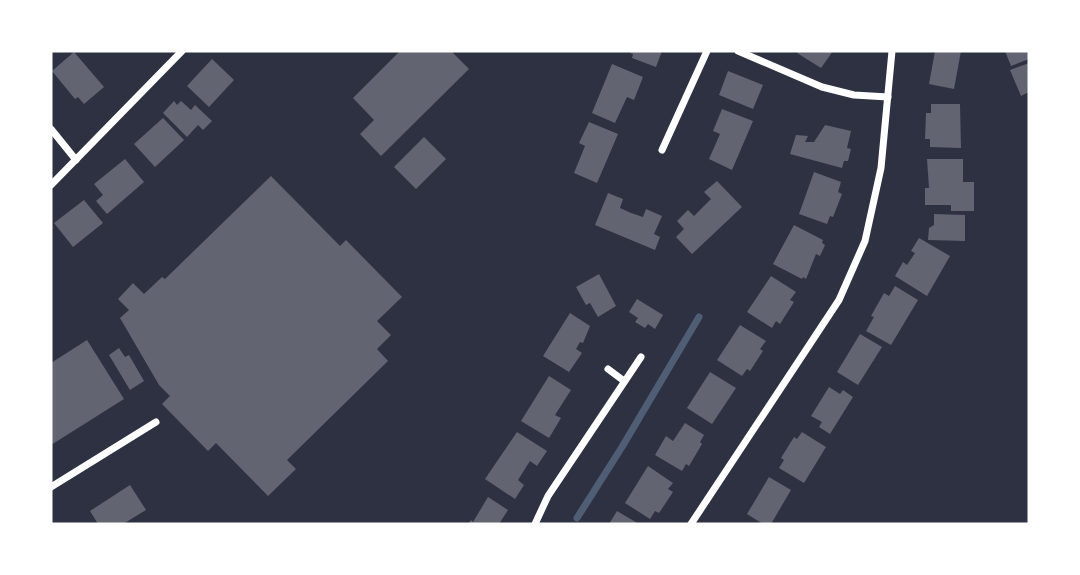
<svg xmlns="http://www.w3.org/2000/svg" width="1080" height="575" font-family="'Work Sans',sans-serif">
  <style>
    .lines { fill: none; stroke-linecap: round; stroke-linejoin: round }
    .stream { stroke: #4f5d75; stroke-width: 7 }
    .building { fill: #626471 }
    .minor { stroke: #fff; stroke-width: 7 }
  </style>
  <rect width="100%" height="100%" fill="#2d3142"/>
  <g class="lines">
    <path class="stream" d="M 577,518 L 622,447 L 699,317"/>
  </g>
  <g class="building">
    <path d="M 400,51 L 451,51 L 469,69 L 381,156 L 360,134 L 374,120 L 353,98 Z"/>
    <path d="M 630,51 L 662,51 L 656,67 L 632,58 L 633,54 L 630,53 Z"/>
    <path d="M 798,51 L 833,51 L 821,68 L 797,53 Z"/>
    <path d="M 935,51 L 961,51 L 954,89 L 929,84 Z"/>
    <path d="M 1005,51 L 1029,51 L 1029,59 L 1011,66 Z"/>
    <path d="M 74,52 L 104,87 L 84,104 L 78,97 L 75,99 L 52,71 Z"/>
    <path d="M 212,59 L 234,80 L 209,107 L 187,86 Z"/>
    <path d="M 1029,63 L 1029,92 L 1021,96 L 1010,70 Z"/>
    <path d="M 612,64 L 643,77 L 634,100 L 627,97 L 615,123 L 592,113 Z"/>
    <path d="M 728,71 L 763,85 L 753,109 L 719,95 Z"/>
    <path d="M 174,101 L 177,105 L 181,101 L 191,110 L 195,105 L 212,121 L 203,130 L 198,125 L 187,137 L 163,113 Z"/>
    <path d="M 931,104 L 960,104 L 961,148 L 930,147 L 930,139 L 925,139 L 926,113 L 931,113 Z"/>
    <path d="M 722,109 L 753,121 L 732,170 L 709,159 L 720,134 L 713,131 Z"/>
    <path d="M 163,118 L 184,140 L 155,167 L 134,144 Z"/>
    <path d="M 589,122 L 618,134 L 597,183 L 574,173 L 585,146 L 579,143 Z"/>
    <path d="M 825,125 L 851,131 L 847,148 L 851,149 L 848,161 L 844,161 L 842,168 L 790,154 L 796,135 L 808,136 L 805,142 L 814,142 Z"/>
    <path d="M 424,137 L 446,159 L 416,189 L 394,167 Z"/>
    <path d="M 125,159 L 144,182 L 107,214 L 96,201 L 103,195 L 94,184 Z"/>
    <path d="M 927,159 L 963,159 L 963,182 L 974,182 L 974,211 L 951,211 L 951,205 L 925,205 L 925,188 L 929,188 Z"/>
    <path d="M 814,172 L 841,182 L 838,192 L 842,194 L 833,217 L 830,216 L 827,224 L 799,214 Z"/>
    <path d="M 271,176 L 340,246 L 346,240 L 402,297 L 377,321 L 391,335 L 377,349 L 388,361 L 287,460 L 296,469 L 268,496 L 216,443 L 208,451 L 162,404 L 170,396 L 159,385 L 120,318 L 129,310 L 118,299 L 133,283 L 144,294 L 162,277 L 165,279 Z"/>
    <path d="M 717,181 L 742,207 L 692,254 L 676,237 L 684,229 L 677,221 L 688,210 L 694,216 L 711,199 L 704,192 Z"/>
    <path d="M 608,193 L 623,199 L 620,208 L 631,213 L 643,217 L 646,209 L 662,216 L 654,234 L 660,237 L 655,250 L 595,225 Z"/>
    <path d="M 84,200 L 103,223 L 73,247 L 54,223 Z"/>
    <path d="M 934,214 L 965,215 L 965,241 L 928,240 L 929,228 L 934,225 Z"/>
    <path d="M 794,225 L 823,240 L 822,243 L 825,245 L 820,256 L 816,254 L 806,279 L 803,277 L 802,279 L 773,264 Z"/>
    <path d="M 919,238 L 950,256 L 927,296 L 895,276 L 903,262 L 907,265 L 915,253 L 911,251 Z"/>
    <path d="M 599,274 L 616,306 L 598,317 L 590,303 L 586,305 L 576,287 Z"/>
    <path d="M 771,276 L 796,292 L 790,300 L 794,302 L 780,324 L 776,321 L 772,328 L 747,312 Z"/>
    <path d="M 895,286 L 918,300 L 891,345 L 866,331 L 874,317 L 871,316 L 884,293 L 889,296 Z"/>
    <path d="M 637,299 L 663,315 L 655,329 L 648,324 L 645,328 L 635,322 L 638,318 L 629,312 Z"/>
    <path d="M 570,313 L 590,326 L 583,343 L 580,342 L 576,349 L 582,353 L 569,372 L 543,356 Z"/>
    <path d="M 740,325 L 766,341 L 760,349 L 763,351 L 750,371 L 747,369 L 742,376 L 717,360 Z"/>
    <path d="M 860,334 L 882,347 L 858,385 L 837,372 Z"/>
    <path d="M 87,340 L 124,399 L 51,445 L 51,363 Z"/>
    <path d="M 119,348 L 125,357 L 129,355 L 144,381 L 130,390 L 109,355 Z"/>
    <path d="M 710,372 L 736,388 L 712,424 L 687,408 Z"/>
    <path d="M 549,376 L 571,390 L 555,415 L 561,418 L 549,438 L 521,421 Z"/>
    <path d="M 829,387 L 840,394 L 843,390 L 853,397 L 830,434 L 819,427 L 822,422 L 811,416 Z"/>
    <path d="M 685,423 L 704,435 L 700,442 L 702,444 L 689,466 L 686,464 L 682,471 L 655,455 L 666,436 L 673,441 Z"/>
    <path d="M 517,432 L 547,451 L 537,466 L 530,461 L 518,480 L 524,485 L 515,499 L 485,479 Z"/>
    <path d="M 802,432 L 826,447 L 804,483 L 779,468 L 784,460 L 781,458 L 794,437 L 797,439 Z"/>
    <path d="M 648,466 L 673,483 L 668,489 L 673,492 L 659,513 L 655,511 L 650,519 L 625,503 Z"/>
    <path d="M 769,477 L 791,490 L 771,524 L 763,524 L 747,514 Z"/>
    <path d="M 130,485 L 146,510 L 123,524 L 98,524 L 90,511 Z"/>
    <path d="M 488,497 L 508,510 L 499,524 L 468,524 L 471,520 L 473,522 Z"/>
    <path d="M 617,511 L 639,524 L 609,524 Z"/>
  </g>
  <g class="lines">
    <g class="minor">
      <path d="M 738,51 L 822,87 L 854,95 L 888,97"/>
      <path d="M 51,129 L 76,160"/>
      <path d="M 662,150 L 707,51"/>
      <path d="M 51,185 L 182,51"/>
      <path d="M 608,369 L 624,381"/>
      <path d="M 51,487 L 156,422"/>
      <path d="M 535,524 L 548,496 L 641,357"/>
      <path d="M 691,524 L 839,300 L 865,241 L 881,168 L 892,51"/>
    </g>
  </g>
  <rect width="1080" height="575" fill="none" stroke="#ffffff" stroke-width="105"/>
</svg>
